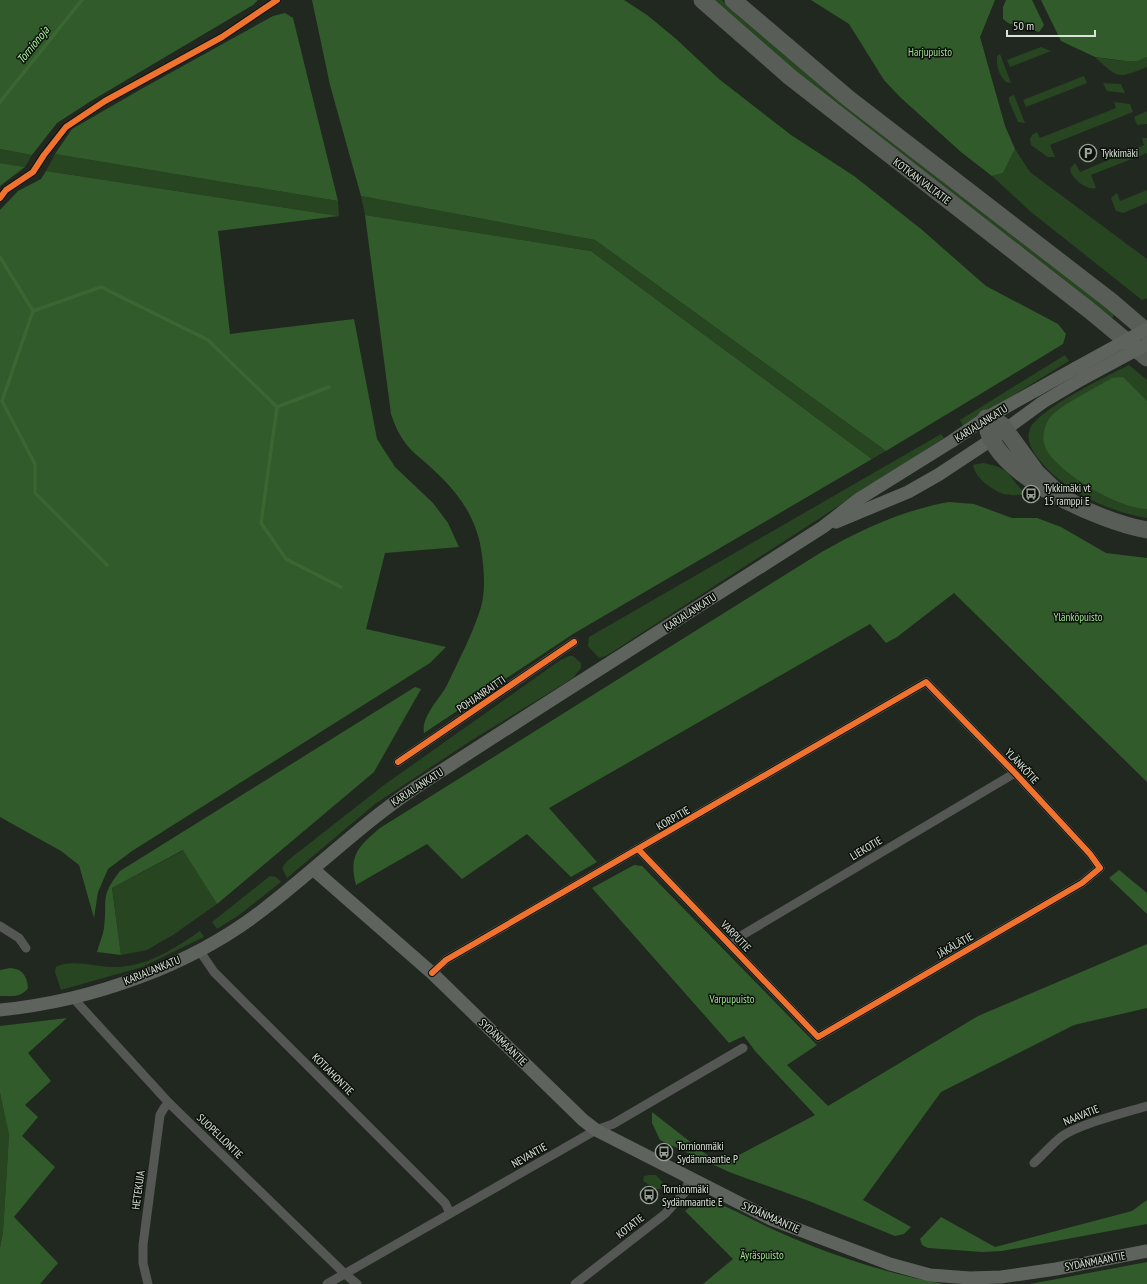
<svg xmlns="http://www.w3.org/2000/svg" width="1147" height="1284" font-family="'PT Sans Narrow',sans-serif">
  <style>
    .green { fill: #274521 }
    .forest { fill: #315b2a }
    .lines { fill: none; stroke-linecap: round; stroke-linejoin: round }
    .stream { stroke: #3a6632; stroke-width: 3.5 }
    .street { stroke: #545754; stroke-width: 9 }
    .secondary { stroke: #5f635e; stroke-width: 13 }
    .highway { stroke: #585e57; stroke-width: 17 }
    .secondary-bridge { stroke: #5f635e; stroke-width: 13 }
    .cycleway-casing { stroke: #0c120b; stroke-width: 8 }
    .cycleway { stroke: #ef722f; stroke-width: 6 }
    .labels { text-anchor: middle; stroke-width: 3; stroke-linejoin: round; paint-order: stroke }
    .park-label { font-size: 11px; fill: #9fe391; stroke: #0c120b }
    .poi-label { font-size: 11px; fill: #dbe3d9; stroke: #0c120b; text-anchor: start }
    .street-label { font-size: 11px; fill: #dbe3d9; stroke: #0c120b }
    .water-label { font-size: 12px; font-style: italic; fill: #b2f7a5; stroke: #0c120b }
  </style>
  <rect width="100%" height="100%" fill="#212820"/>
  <g class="green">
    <path d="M 711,0 L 722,0 L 781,52 L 1115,314 L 1111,320 L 839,108 Z"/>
    <path d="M 1041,47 L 1051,51 L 1010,67 L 1007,60 Z"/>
    <path d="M 1000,54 L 1011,83 L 1006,82 C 999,76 996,65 997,56 Z"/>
    <path d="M 1095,57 C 1113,60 1130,64 1147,57 L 1147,67 C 1117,79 1119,79 1095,57 Z"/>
    <path d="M 1084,76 L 1087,83 L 1026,107 L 1023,100 Z"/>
    <path d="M 1103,83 L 1121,84 L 1125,93 L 1107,91 Z"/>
    <path d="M 1014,95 L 1025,123 L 1018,122 L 1009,101 L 1009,97 Z"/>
    <path d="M 1114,102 L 1130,104 L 1133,112 L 1050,145 L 1055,157 L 1048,157 L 1031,145 L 1030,139 L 1032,135 L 1037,132 L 1040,138 L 1116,108 Z"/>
    <path d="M 1147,111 L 1147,124 L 1137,125 L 1134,117 Z"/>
    <path d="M 1142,138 L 1147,138 L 1147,153 L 1091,175 L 1096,188 C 1087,191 1071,178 1070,169 L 1075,163 L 1080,172 L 1144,145 Z"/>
    <path d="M 0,149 L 32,155 L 25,167 L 0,163 Z"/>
    <path d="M 1015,149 L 1030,172 L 1147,259 L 1147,298 L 1142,300 L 1031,212 L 992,176 L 1003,173 Z"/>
    <path d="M 55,154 L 338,201 L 339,216 L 46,171 Z"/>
    <path d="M 1147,190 L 1147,203 L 1123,213 L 1116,211 L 1111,198 L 1117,193 L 1120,201 Z"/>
    <path d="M 361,196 L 595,240 L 886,451 L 872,459 L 591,251 L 365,215 Z"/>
    <path d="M 1065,355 L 1069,361 L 963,426 L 960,420 Z"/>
    <path d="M 1129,365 L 1147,380 L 1147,518 C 1106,511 1062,490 1037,457 C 1031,449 1026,439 1030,429 C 1038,409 1109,375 1129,365 Z"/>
    <path d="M 941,434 L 944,438 L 606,656 L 599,658 L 588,646 L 589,637 Z"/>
    <path d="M 983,463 C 1013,468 1007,477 1026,494 C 1019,495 1011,496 1004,494 C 992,490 975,478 973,465 Z"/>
    <path d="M 569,656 L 573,656 L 581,663 L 581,668 L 573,678 L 472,740 L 375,804 L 287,878 L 282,868 L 287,861 L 384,785 L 559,661 Z"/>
    <path d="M 184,850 L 217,904 L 173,935 L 147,950 L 121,955 L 112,888 Z"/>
    <path d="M 270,876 L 276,877 L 281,882 L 239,915 L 217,929 L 212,922 Z"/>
    <path d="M 200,931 L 204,937 L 142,967 L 61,990 L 55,972 L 56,967 C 73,958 98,968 117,967 C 149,966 175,948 200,931 Z"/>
    <path d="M 0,1093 L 9,1135 L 3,1232 L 0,1248 Z"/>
    <path d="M 650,1175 L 656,1175 L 664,1184 L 665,1188 L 656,1189 L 643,1181 L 644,1176 Z"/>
  </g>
  <g class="forest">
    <path d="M 0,0 L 258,0 L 253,5 L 91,101 L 57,123 L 32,155 L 0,149 Z"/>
    <path d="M 312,0 L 624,0 L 647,15 L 675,38 L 719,79 L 791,135 L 854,176 L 921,229 L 986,286 L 1058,324 L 1066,334 L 1063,344 L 886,451 L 595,240 L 361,196 L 330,85 Z"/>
    <path d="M 811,0 L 995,0 L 980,37 L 1005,126 L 1015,149 L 1003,173 L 992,176 L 961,152 L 900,97 L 884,80 L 849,24 Z"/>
    <path d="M 1006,0 L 1032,0 L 1044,25 L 1039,32 L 1008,23 L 1003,19 L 1003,7 Z"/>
    <path d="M 1041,0 L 1147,0 L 1147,57 L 1137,61 L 1125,61 L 1095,57 L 1061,41 Z"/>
    <path d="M 285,13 L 293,18 L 338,201 L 55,154 L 72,129 L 143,88 L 273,16 Z"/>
    <path d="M 0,163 L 25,167 L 0,186 Z"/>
    <path d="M 46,171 L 339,216 L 218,231 L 230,334 L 354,319 L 377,439 L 395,467 L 433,503 L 448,523 L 459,547 L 385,553 L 366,629 L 446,647 L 430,663 L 132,851 L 108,869 L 98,892 L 94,918 L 79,865 L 61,851 L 0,817 L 0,210 L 18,191 L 41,179 Z"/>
    <path d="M 365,215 L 591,251 L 872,459 L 573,634 L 424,733 C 421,716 440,699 447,685 C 458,662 474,631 481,607 C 486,589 484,568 481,549 C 477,522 462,498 443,479 C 418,453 403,451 391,414 Z"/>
    <path d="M 1123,377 L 1147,401 L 1147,509 C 1118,508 1063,476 1047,451 C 1041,441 1043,428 1049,419 C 1055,408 1099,386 1112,378 Z"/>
    <path d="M 949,502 L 974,504 L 1012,518 L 1037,518 L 1061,527 L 1106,553 L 1147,558 L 1147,782 L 954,593 L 897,637 L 886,643 L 870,624 L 549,808 L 597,862 L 571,877 L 527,834 L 462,879 L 427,844 L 356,885 C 348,855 359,846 380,828 L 820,553 C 860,530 903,510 949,502 Z"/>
    <path d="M 415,687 L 421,689 L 374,772 L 217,904 L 183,850 L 112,888 L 121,955 L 97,952 C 99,944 103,936 104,928 C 108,898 99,898 120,871 Z"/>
    <path d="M 634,865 L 642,866 L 817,1045 L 787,1065 L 828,1106 L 978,1016 L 1147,944 L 1147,1008 L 1074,1025 L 941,1092 L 863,1200 L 911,1227 L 904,1234 L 895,1236 L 809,1201 L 729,1172 L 660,1140 L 652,1123 L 652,1112 L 720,1165 L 815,1115 L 755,1051 L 744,1036 L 729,1043 L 592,888 Z"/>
    <path d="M 1119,870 L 1147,893 L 1147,914 L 1109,878 Z"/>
    <path d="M 10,968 C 23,969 27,976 28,988 C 21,998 11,996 0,996 L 0,970 Z"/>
    <path d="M 67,1018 L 28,1053 L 51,1081 L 25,1105 L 38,1117 L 22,1136 L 55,1167 L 14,1217 L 58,1263 L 40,1284 L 0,1284 L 0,1248 L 3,1232 L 9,1135 L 0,1093 L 0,1026 Z"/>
    <path d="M 708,1199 C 733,1209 756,1222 781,1233 C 833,1256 888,1274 944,1284 L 703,1284 L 733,1259 L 685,1211 L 696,1202 Z"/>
    <path d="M 1147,1200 L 1147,1224 L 1002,1251 L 982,1252 L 928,1248 L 922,1245 L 920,1239 L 941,1217 L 995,1247 L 1132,1211 Z"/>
    <path d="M 1147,1262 L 1147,1284 L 1030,1284 Z"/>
  </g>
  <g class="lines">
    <g class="stream">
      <path d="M 0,102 L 82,0"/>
      <path d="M 0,257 L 33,311 L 2,401 L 35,464 L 35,493 L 107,565"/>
      <path d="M 33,311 L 101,287 L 208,340 L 277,407 L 261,523 L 286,559 L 341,587"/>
      <path d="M 277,407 L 329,387"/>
    </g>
    <g class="street">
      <path d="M 398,762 L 574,642"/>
      <path d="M 0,926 L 19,938 L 26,948"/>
      <path d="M 729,943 L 1015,773"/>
      <path d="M 199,950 L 214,972 L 445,1203 L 450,1213"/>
      <path d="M 432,973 L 446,960 L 926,682 L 1015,773 L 1090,854 L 1100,868 L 1082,883 L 818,1037 L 638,849"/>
      <path d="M 74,999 L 169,1103 L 345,1274 L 357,1284"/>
      <path d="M 1034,1163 C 1043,1155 1051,1145 1061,1137 C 1079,1124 1124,1113 1147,1106"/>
      <path d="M 148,1284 L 143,1263 L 143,1245 L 160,1115 L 164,1108 L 169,1103"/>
      <path d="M 327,1284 L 596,1130 L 613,1124 L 743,1048"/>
      <path d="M 575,1284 L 665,1214 L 685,1192 L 689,1179"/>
    </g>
    <g class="secondary">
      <path d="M 836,522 L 908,492 L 938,475 L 991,440 L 1043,402 L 1082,379"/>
      <path d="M 313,869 L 432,973 L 583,1120 L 596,1130 L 773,1220 L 890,1264 L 930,1275 L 970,1278 L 1001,1277 L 1056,1269 L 1147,1251"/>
      <path d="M 0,1010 C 91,1001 191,966 264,909 C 315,870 361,824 415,788 C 550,700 687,614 823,527 L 859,499 L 952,441 L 986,418 L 1076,368"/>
    </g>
    <g class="highway">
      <path d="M 702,0 L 790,77 L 1089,310 L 1147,358"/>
      <path d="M 733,0 L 848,98 L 1111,301 L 1147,332"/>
      <path d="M 1081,508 L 1058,493 L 1037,473 L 1002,425 L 992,418 L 986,418 C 986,473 1101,522 1147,530"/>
    </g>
    <g class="secondary-bridge">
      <path d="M 1076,368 L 1147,329"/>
      <path d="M 1082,379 L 1147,344"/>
    </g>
    <defs>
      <g id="cycleway">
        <path d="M 0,198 L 6,190 L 33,172 L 44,155 L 66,127 L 105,101 L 222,37 L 277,0"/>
        <path d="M 398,762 L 574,642"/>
        <path d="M 432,973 L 446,960 L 926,682 L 1015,773 L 1090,854 L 1100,868 L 1082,883 L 818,1037 L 638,849"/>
      </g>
    </defs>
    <use href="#cycleway" class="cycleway-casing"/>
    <use href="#cycleway" class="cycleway"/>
  </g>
  <defs>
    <symbol id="parking-ring" viewBox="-11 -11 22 22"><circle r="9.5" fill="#0c120b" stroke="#9aa298" stroke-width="1.5"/><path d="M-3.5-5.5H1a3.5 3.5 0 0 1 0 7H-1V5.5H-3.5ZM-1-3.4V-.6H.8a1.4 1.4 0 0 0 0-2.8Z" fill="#9aa298"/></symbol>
    <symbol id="bus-ring" viewBox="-11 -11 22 22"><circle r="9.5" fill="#0c120b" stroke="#9aa298" stroke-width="1.5"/><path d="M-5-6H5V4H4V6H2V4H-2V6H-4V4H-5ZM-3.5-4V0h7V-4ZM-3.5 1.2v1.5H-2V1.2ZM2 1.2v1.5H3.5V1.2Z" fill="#9aa298"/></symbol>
  </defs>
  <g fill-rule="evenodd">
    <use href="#parking-ring" x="1078" y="143" width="20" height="20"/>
    <use href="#bus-ring" x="1021" y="484" width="20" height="20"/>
    <use href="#bus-ring" x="654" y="1142" width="20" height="20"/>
    <use href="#bus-ring" x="639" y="1185" width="20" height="20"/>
  </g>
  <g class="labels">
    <g class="park-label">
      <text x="930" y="56">Harjupuisto</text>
      <text x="1078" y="621">Ylänköpuisto</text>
      <text x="732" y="1003">Varpupuisto</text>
      <text x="762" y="1259">Äyräspuisto</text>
    </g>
    <g class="poi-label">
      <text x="1101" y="157">Tykkimäki</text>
      <text x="1044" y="492">Tykkimäki vt<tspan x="1044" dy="13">15 ramppi E</tspan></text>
      <text x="677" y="1150">Tornionmäki<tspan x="677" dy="13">Sydänmaantie P</tspan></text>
      <text x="662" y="1193">Tornionmäki<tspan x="662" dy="13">Sydänmaantie E</tspan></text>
    </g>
    <g class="street-label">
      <text transform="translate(922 181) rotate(37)" y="4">KOTKAN VALTATIE</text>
      <text transform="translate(981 423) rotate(-32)" y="4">KARJALANKATU</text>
      <text transform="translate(690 612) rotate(-33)" y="4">KARJALANKATU</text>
      <text transform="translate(481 694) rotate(-34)" y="4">POHJANRAITTI</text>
      <text transform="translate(1022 766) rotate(47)" y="4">YLÄNKÖTIE</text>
      <text transform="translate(417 787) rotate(-33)" y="4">KARJALANKATU</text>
      <text transform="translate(673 818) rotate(-30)" y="4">KORPITIE</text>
      <text transform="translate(866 848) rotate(-31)" y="4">LIEKOTIE</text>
      <text transform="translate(736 936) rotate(46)" y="4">VARPUTIE</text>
      <text transform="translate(955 945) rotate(-30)" y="4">JÄKÄLÄTIE</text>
      <text transform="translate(152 970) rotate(-22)" y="4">KARJALANKATU</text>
      <text transform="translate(503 1042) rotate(44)" y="4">SYDÄNMAANTIE</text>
      <text transform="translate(333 1074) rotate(45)" y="4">KOTIAHONTIE</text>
      <text transform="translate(1081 1115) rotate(-22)" y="4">NAAVATIE</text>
      <text transform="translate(220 1136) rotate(44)" y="4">SUOPELLONTIE</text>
      <text transform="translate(529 1155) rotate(-30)" y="4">NEVANTIE</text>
      <text transform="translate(138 1190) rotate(-82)" y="4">HETEKUJA</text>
      <text transform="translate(771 1217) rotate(24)" y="4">SYDÄNMAANTIE</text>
      <text transform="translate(630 1226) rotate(-38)" y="4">KOTATIE</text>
      <text transform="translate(1095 1261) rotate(-11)" y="4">SYDÄNMAANTIE</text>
    </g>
    <g class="water-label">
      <text transform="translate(33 45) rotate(-51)" y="4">Tornionoja</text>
    </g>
  </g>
  <path d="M1007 30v6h88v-6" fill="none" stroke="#dbe3d9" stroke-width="2"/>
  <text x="1013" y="30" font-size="12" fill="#dbe3d9" stroke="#0c120b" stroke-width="3" paint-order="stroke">50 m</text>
</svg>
